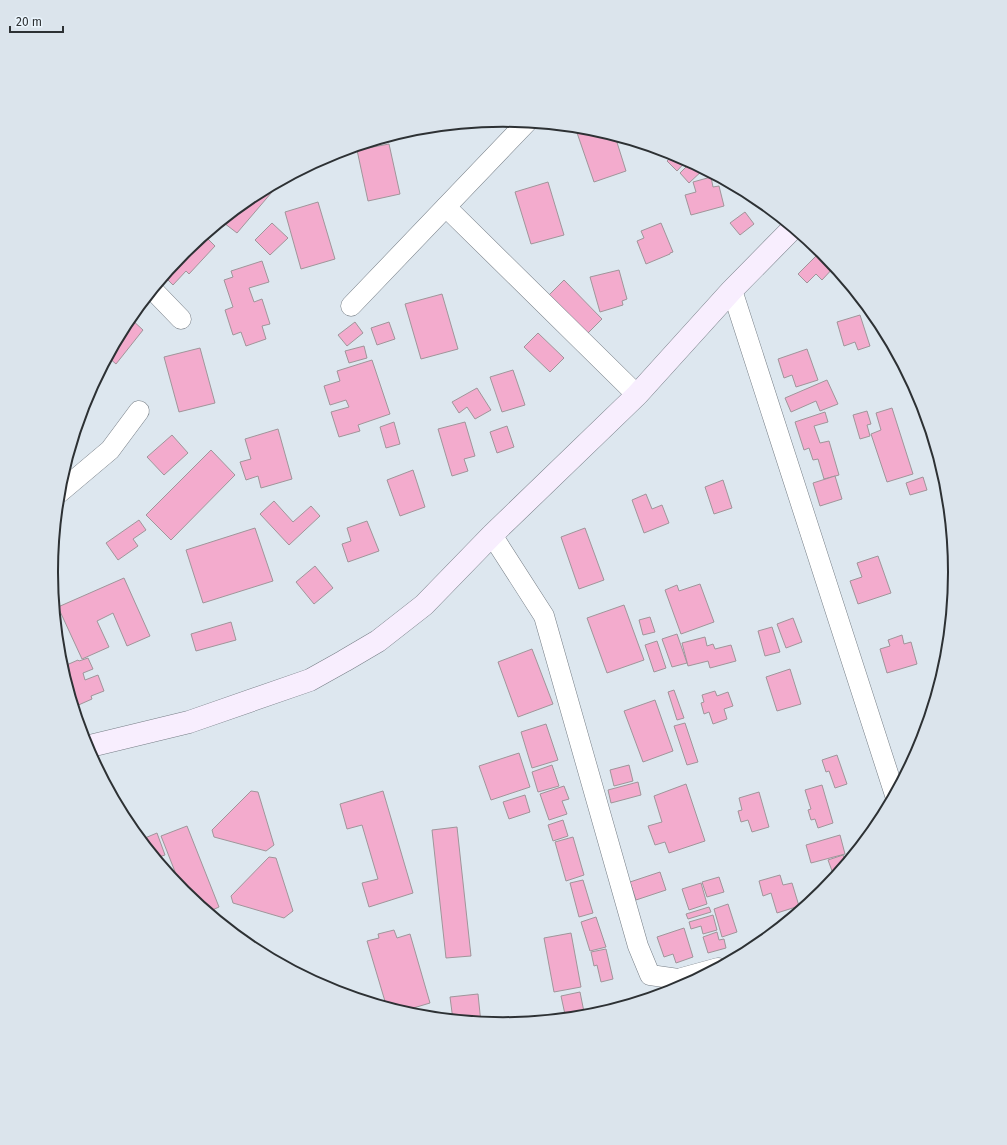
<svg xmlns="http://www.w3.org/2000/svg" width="1007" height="1145" font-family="'Fira Sans',sans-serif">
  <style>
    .building { fill: #f3abcd; stroke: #a0959a }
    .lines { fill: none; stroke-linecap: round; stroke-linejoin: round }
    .street-casing { stroke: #767e86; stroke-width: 21 }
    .secondary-casing { stroke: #767e86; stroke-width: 23 }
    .street { stroke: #fff; stroke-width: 20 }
    .secondary { stroke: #f8eefe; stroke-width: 22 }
    .rim { fill: none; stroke: #2d3134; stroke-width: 2 }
  </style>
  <rect width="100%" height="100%" fill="#dde7ef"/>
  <g class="building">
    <path d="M 575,127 L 592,129 L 615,136 L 626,171 L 594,182 Z"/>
    <path d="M 389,144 L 400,194 L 368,201 L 357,150 Z"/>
    <path d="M 656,148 L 669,152 L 665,156 Z"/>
    <path d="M 674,154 L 687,160 L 677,171 L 667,161 Z"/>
    <path d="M 691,162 L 704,169 L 689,183 L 680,173 Z"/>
    <path d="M 711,177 L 713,187 L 719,186 L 724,206 L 691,215 L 685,195 L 696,192 L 693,182 Z"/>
    <path d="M 548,182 L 564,235 L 531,244 L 515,192 Z"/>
    <path d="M 268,188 L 272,192 L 237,233 L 224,223 L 234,211 L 252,196 Z"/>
    <path d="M 318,202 L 335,259 L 301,269 L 285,212 Z"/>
    <path d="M 745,212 L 754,224 L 740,235 L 730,223 Z"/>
    <path d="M 272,223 L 288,238 L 270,255 L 255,240 Z"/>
    <path d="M 661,223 L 673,252 L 670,253 L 670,254 L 646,264 L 637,241 L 644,238 L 641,231 Z"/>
    <path d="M 204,235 L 215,246 L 189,274 L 186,271 L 173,285 L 164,276 L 184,252 Z"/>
    <path d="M 821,251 L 835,266 L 822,280 L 816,274 L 807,283 L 798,274 Z"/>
    <path d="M 262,261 L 269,282 L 249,288 L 254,302 L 262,299 L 270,324 L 262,326 L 266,339 L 246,346 L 241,332 L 233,335 L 225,310 L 233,307 L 224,280 L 233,277 L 231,271 Z"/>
    <path d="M 619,270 L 627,299 L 622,301 L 623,305 L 600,312 L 590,277 Z"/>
    <path d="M 564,280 L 602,319 L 585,336 L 547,297 Z"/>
    <path d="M 442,294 L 458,349 L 421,359 L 405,304 Z"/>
    <path d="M 860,315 L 870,346 L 858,350 L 855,342 L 844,346 L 837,322 Z"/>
    <path d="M 130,318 L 143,330 L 116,364 L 108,357 Z"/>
    <path d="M 355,322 L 363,333 L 347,346 L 338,335 Z"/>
    <path d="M 389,322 L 395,339 L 377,345 L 371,328 Z"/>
    <path d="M 538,333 L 564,358 L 550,372 L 524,347 Z"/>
    <path d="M 364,346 L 367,358 L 349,363 L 345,351 Z"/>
    <path d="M 200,348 L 215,403 L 179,412 L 164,357 Z"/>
    <path d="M 807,349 L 818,380 L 796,387 L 792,375 L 784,378 L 778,359 Z"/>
    <path d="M 372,360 L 390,414 L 358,425 L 360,431 L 339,437 L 331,412 L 349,407 L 346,400 L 330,405 L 324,386 L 340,381 L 337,371 Z"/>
    <path d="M 513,370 L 525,405 L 502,412 L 490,377 Z"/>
    <path d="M 827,380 L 838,404 L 820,411 L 816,401 L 791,412 L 785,398 Z"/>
    <path d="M 477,388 L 491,410 L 475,419 L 467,407 L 459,413 L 452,402 Z"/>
    <path d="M 892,408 L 913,474 L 887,482 L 871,434 L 881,430 L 876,413 Z"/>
    <path d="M 867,411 L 871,424 L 867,425 L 870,436 L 860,439 L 853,415 Z"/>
    <path d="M 825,412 L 828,422 L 814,426 L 820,443 L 829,441 L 839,475 L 824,479 L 818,459 L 813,460 L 809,448 L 804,450 L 795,422 Z"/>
    <path d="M 394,422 L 400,444 L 386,448 L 380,427 Z"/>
    <path d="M 465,422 L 475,456 L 464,459 L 468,471 L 452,476 L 438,429 Z"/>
    <path d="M 507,426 L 514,447 L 497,453 L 490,432 Z"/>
    <path d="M 278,429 L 292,479 L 261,488 L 258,476 L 246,480 L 240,462 L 251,459 L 245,439 Z"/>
    <path d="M 172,435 L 188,453 L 164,475 L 147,457 Z"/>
    <path d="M 211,450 L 235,475 L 171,540 L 146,515 Z"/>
    <path d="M 413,470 L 425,507 L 400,516 L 387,480 Z"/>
    <path d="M 835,476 L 842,499 L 820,506 L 813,483 Z"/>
    <path d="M 923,477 L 927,490 L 910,495 L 906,483 Z"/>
    <path d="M 723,480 L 732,508 L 714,514 L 705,487 Z"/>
    <path d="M 646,494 L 652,509 L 662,505 L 669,523 L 644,533 L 632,500 Z"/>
    <path d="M 274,501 L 293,522 L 311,506 L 320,516 L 289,545 L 260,514 Z"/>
    <path d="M 139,520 L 146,530 L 133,539 L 138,546 L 118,560 L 106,543 Z"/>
    <path d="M 367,521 L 379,551 L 348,562 L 342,544 L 351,541 L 347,528 Z"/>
    <path d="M 255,528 L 273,581 L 203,603 L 186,550 Z"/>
    <path d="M 585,528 L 604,580 L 579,589 L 561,537 Z"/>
    <path d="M 878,556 L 891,593 L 858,604 L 850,581 L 862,577 L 857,563 Z"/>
    <path d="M 315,566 L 333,588 L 314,604 L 296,582 Z"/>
    <path d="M 124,578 L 150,636 L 127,646 L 113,613 L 97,621 L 109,647 L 82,659 L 58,607 Z"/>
    <path d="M 700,584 L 714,622 L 681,634 L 665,590 L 677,585 L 679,591 Z"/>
    <path d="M 624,605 L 644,660 L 607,673 L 587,618 Z"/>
    <path d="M 650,617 L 655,632 L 643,635 L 639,620 Z"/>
    <path d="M 793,618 L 802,642 L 786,648 L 777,624 Z"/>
    <path d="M 231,622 L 236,640 L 196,651 L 191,634 Z"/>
    <path d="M 772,627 L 780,652 L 765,656 L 758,631 Z"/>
    <path d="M 677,634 L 687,663 L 672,667 L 662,639 Z"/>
    <path d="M 902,635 L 904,644 L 911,642 L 917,664 L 887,673 L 880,649 L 890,646 L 888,640 Z"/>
    <path d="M 705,637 L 707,646 L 713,644 L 715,649 L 731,645 L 736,661 L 710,668 L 708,661 L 688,666 L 682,643 Z"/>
    <path d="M 657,641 L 666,668 L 654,672 L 645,645 Z"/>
    <path d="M 532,649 L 553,704 L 518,717 L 498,662 Z"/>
    <path d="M 88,658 L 93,669 L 83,673 L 85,680 L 98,675 L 104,691 L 91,696 L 92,699 L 74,707 L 62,667 L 78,660 L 79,661 Z"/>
    <path d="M 790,669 L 801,704 L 777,711 L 766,677 Z"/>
    <path d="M 674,690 L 684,718 L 677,720 L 668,692 Z"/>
    <path d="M 715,691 L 717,696 L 728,692 L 733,706 L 724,709 L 727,719 L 713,724 L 709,712 L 704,714 L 701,703 L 704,702 L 702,695 Z"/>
    <path d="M 655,700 L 673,751 L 643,762 L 624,711 Z"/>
    <path d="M 685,723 L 698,762 L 687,765 L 674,726 Z"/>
    <path d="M 546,724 L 558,760 L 532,768 L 521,732 Z"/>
    <path d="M 519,753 L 530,787 L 491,800 L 479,766 Z"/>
    <path d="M 837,755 L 847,784 L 835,788 L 829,771 L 826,772 L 822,760 Z"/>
    <path d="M 552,765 L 559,786 L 538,792 L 532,772 Z"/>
    <path d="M 629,765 L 633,781 L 614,786 L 610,770 Z"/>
    <path d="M 638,782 L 641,795 L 611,803 L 608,790 Z"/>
    <path d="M 686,784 L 705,841 L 669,853 L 665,842 L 655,845 L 648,826 L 662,822 L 654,796 Z"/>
    <path d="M 822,785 L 833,823 L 818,828 L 815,819 L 811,820 L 808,810 L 811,809 L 805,790 Z"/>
    <path d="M 564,786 L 569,799 L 562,801 L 567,814 L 549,820 L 540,794 Z"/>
    <path d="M 251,791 L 258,792 L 274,845 L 266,851 L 214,837 L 212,830 Z"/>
    <path d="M 383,791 L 413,893 L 369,907 L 362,883 L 378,879 L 362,825 L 347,829 L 340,804 Z"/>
    <path d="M 759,792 L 769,827 L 752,832 L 748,820 L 741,822 L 738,811 L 742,810 L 739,798 Z"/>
    <path d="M 525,795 L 530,812 L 509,819 L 503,802 Z"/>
    <path d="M 563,820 L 568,836 L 553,841 L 548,825 Z"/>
    <path d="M 187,826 L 219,907 L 208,912 L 183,892 L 161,836 Z"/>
    <path d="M 457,827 L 471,956 L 446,958 L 432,830 Z"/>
    <path d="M 157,833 L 165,855 L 156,858 L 140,840 Z"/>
    <path d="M 840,835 L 845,854 L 811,863 L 806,845 Z"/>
    <path d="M 573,837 L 584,875 L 566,881 L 555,842 Z"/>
    <path d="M 843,855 L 847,864 L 835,879 L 828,860 Z"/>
    <path d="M 269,857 L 276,858 L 293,911 L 284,918 L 233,903 L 231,896 Z"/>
    <path d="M 660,872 L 666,890 L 636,900 L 630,882 Z"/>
    <path d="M 780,875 L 783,885 L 792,883 L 799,906 L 777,913 L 771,893 L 763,896 L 759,881 Z"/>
    <path d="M 719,877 L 724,892 L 707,897 L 702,882 Z"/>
    <path d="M 583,880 L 593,913 L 579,917 L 570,883 Z"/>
    <path d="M 701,883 L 707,904 L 689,910 L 682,889 Z"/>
    <path d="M 728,904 L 737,932 L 722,937 L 714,909 Z"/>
    <path d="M 709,907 L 711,912 L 688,919 L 686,914 Z"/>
    <path d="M 713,915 L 717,930 L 703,934 L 701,926 L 691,929 L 689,922 Z"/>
    <path d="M 596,917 L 606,947 L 590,951 L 581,922 Z"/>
    <path d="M 684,928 L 693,957 L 676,963 L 673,954 L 664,957 L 657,937 Z"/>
    <path d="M 394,930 L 397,938 L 410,934 L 430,1003 L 400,1012 L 387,1008 L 367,941 L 379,938 L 378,934 Z"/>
    <path d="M 717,932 L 719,940 L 724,939 L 726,948 L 708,953 L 703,937 Z"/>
    <path d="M 571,933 L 581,987 L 554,992 L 544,938 Z"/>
    <path d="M 606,949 L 613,979 L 601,982 L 597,965 L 594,966 L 591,952 Z"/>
    <path d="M 580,992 L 585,1017 L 566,1019 L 561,996 Z"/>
    <path d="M 478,994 L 481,1023 L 453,1020 L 450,997 Z"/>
  </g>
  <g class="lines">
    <defs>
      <g id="street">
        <path d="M 446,207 L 637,395"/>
        <path d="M 153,290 L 181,319"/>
        <path d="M 732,290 L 895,795"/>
        <path d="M 351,306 L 527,122"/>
        <path d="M 59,493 L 110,450 L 139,411"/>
        <path d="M 492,535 L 544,616 L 638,946 L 650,975 L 678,979 L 718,968"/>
      </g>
      <path id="secondary" d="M 86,747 L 189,722 L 310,680 L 344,661 L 378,641 L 424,605 L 492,535 L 637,395 L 732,290 L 793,228"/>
    </defs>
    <use href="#street" class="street-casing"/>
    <use href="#secondary" class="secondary-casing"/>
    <use href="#street" class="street"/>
    <use href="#secondary" class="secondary"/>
  </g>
  <path d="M0 0H1007V1145H0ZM58 572a445 445 0 1 1 890 0a445 445 0 1 1-890 0Z" fill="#dbe4ec" fill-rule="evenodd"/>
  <path class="rim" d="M58 572a445 445 0 1 1 890 0a445 445 0 1 1-890 0Z"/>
  <path d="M10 26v6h53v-6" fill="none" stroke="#2d3134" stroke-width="2"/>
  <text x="16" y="26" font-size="12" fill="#2d3134" stroke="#eaf4fc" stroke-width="3" paint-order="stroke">20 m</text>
</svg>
